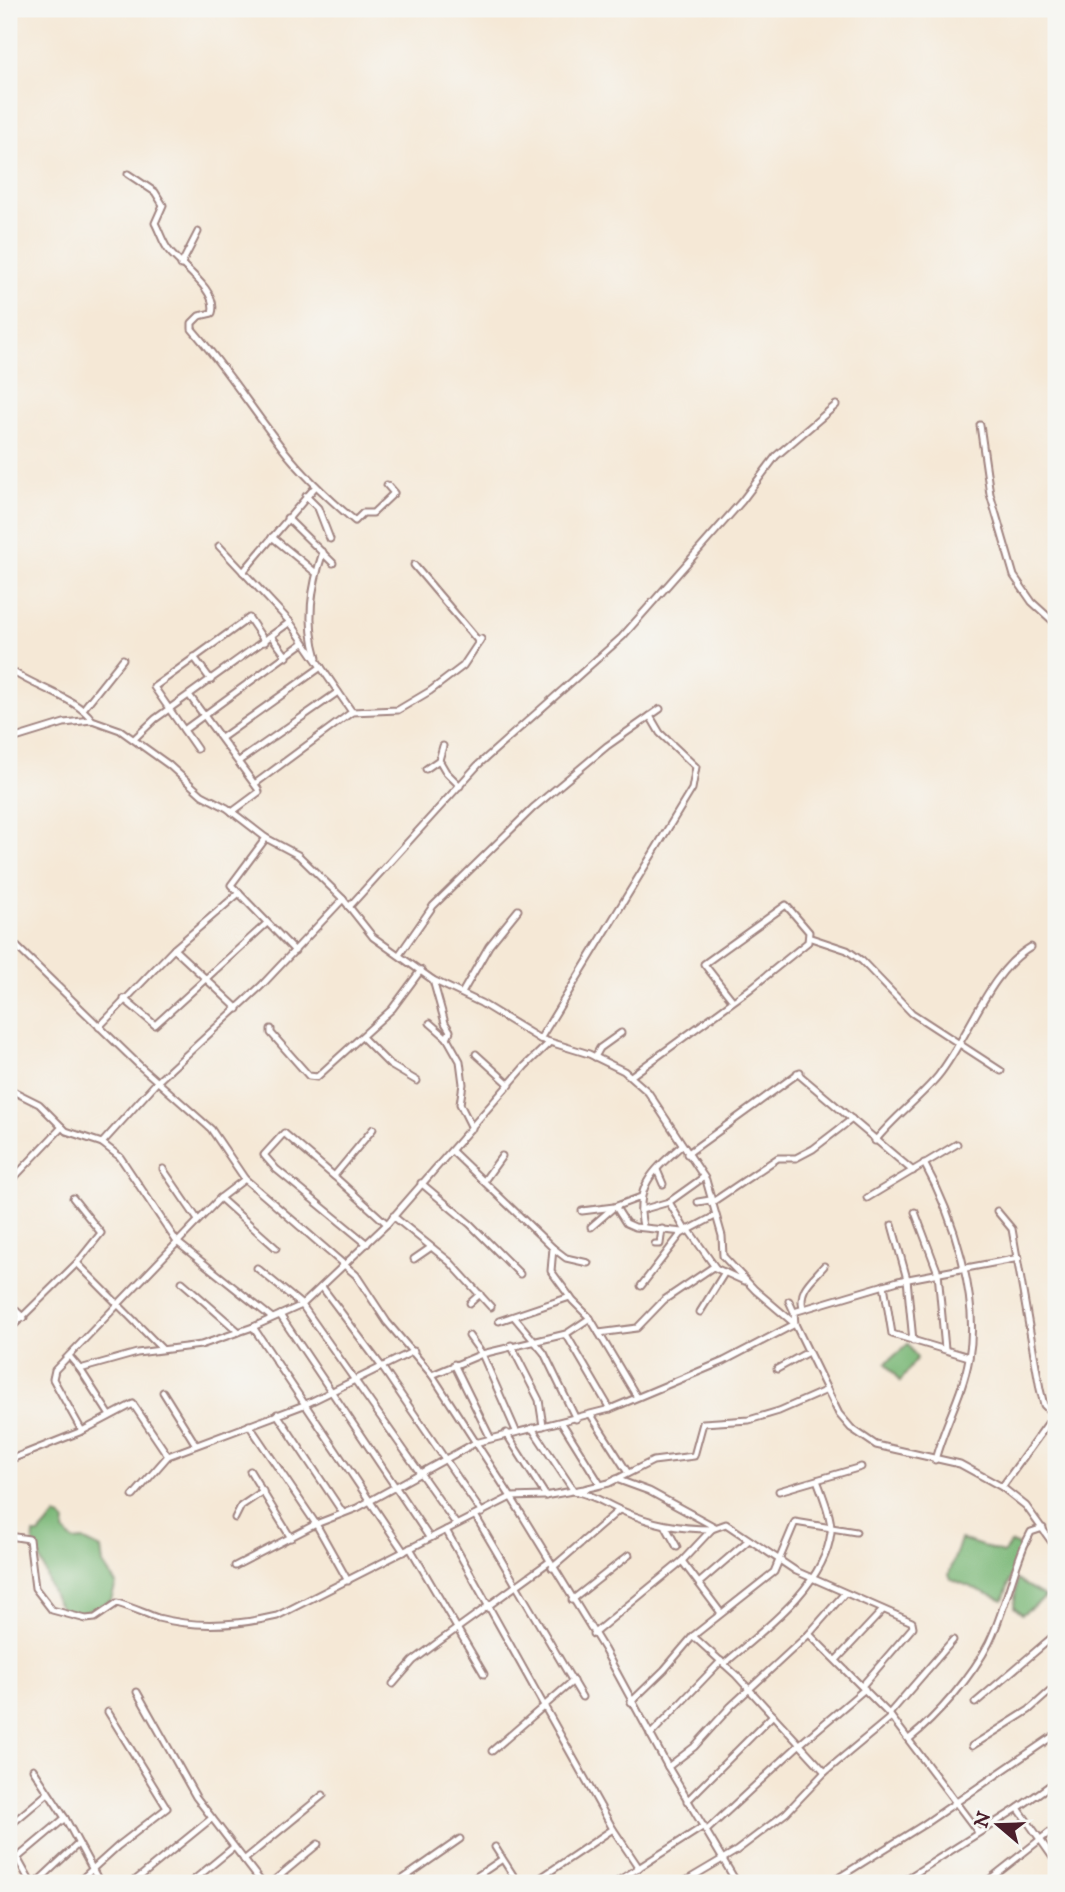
<svg xmlns="http://www.w3.org/2000/svg" width="1065" height="1892" font-family="'IM FELL DW Pica',serif">
  <style>
    .forest { fill: #7cb878; stroke: #636c52; stroke-width: 2 }
    .lines { fill: none; stroke-linecap: round; stroke-linejoin: round }
    .minor-casing { stroke: #a08480; stroke-width: 9 }
    .minor { stroke: #fff; stroke-width: 5 }
  </style>
  <rect width="100%" height="100%" fill="#f6f6f2"/>
  <filter id="ink" filterUnits="userSpaceOnUse"><feTurbulence type="fractalNoise" baseFrequency=".0143" numOctaves="2"/><feDisplacementMap in="SourceGraphic" scale="14" xChannelSelector="R" yChannelSelector="G"/><feConvolveMatrix kernelMatrix="1 2 1 2 8 2 1 2 1" color-interpolation-filters="sRGB"/></filter>
  <filter id="wash" filterUnits="userSpaceOnUse"><feTurbulence type="fractalNoise" baseFrequency=".00686" numOctaves="4" result="noise"/><feDisplacementMap in="SourceGraphic" scale="28" xChannelSelector="R" yChannelSelector="G"/><feGaussianBlur stdDeviation="1.57" result="paint"/><feColorMatrix in="noise" values="0 0 0 0 0 0 0 0 0 0 0 0 0 0 0 0 0 1.4 0 .05"/><feComposite in="paint" operator="in"/></filter>
  <g filter="url(#wash)">
    <rect width="100%" height="100%" fill="#f5e8d6"/>
    <g class="forest">
      <path d="M 908,1344 L 917,1358 L 900,1382 L 886,1363 Z"/>
      <path d="M 56,1515 L 65,1521 L 64,1531 L 73,1541 L 83,1540 L 101,1549 L 103,1564 L 116,1584 L 111,1600 C 46,1638 56,1583 33,1544 L 34,1534 L 39,1534 Z"/>
      <path d="M 961,1539 L 1003,1553 L 1011,1543 L 1022,1547 L 1003,1600 L 951,1579 L 949,1574 Z"/>
      <path d="M 1017,1580 L 1046,1597 L 1022,1614 L 1014,1607 Z"/>
    </g>
  </g>
  <g filter="url(#ink)">
    <g class="lines">
      <defs>
        <g id="minor">
          <path d="M 128,174 L 155,192 L 163,205 L 155,223 C 160,232 163,244 170,252 C 182,267 219,291 212,313 L 199,316 L 192,323 L 192,329 C 225,367 252,409 283,449 C 304,476 329,499 355,521 L 363,513 L 373,513 L 394,493 L 387,485"/>
          <path d="M 181,265 L 198,232"/>
          <path d="M 980,425 L 990,494 L 1014,576 L 1032,602 L 1056,624"/>
          <path d="M 306,496 L 318,508 L 330,539"/>
          <path d="M 287,518 L 333,563"/>
          <path d="M 272,537 L 316,573"/>
          <path d="M 219,546 L 290,622 L 352,712 L 256,783"/>
          <path d="M 414,565 L 479,642"/>
          <path d="M 243,572 L 316,486"/>
          <path d="M 272,637 L 287,657"/>
          <path d="M 194,657 L 211,680"/>
          <path d="M 317,658 C 306,621 311,588 323,552"/>
          <path d="M 9,669 C 33,687 76,697 92,720"/>
          <path d="M 189,695 L 258,789 L 259,792 L 232,812"/>
          <path d="M 84,708 L 123,659"/>
          <path d="M 352,712 L 398,710 L 430,691 L 463,666 L 481,639"/>
          <path d="M 184,730 L 303,643"/>
          <path d="M 223,737 L 321,667"/>
          <path d="M 134,739 L 155,719 L 290,622"/>
          <path d="M 9,740 L 64,723 L 92,720 L 120,730 L 169,765 L 202,795 L 227,808 L 266,838 L 298,855 L 343,899 L 373,937 L 433,980 L 481,1003 L 540,1039 L 589,1054 L 624,1071 L 648,1092 L 706,1180 L 722,1236 L 723,1256 L 755,1290 L 795,1324 L 839,1414 L 851,1428 L 876,1445 L 960,1464 L 1002,1487 L 1026,1506 L 1056,1548"/>
          <path d="M 443,746 L 439,760 L 446,772 L 460,786"/>
          <path d="M 197,749 L 154,687 L 249,618 L 265,642"/>
          <path d="M 239,761 L 338,692"/>
          <path d="M 426,769 L 439,760"/>
          <path d="M 266,838 L 231,885 L 295,951"/>
          <path d="M 349,907 L 478,765 L 622,637 L 742,501 L 776,456 L 836,405"/>
          <path d="M 811,938 L 847,950 L 862,961 L 912,1013 L 1001,1071"/>
          <path d="M 9,939 L 141,1067 L 211,1129 L 245,1179 L 356,1275 L 387,1322 L 432,1375 L 511,1497 L 604,1649 L 668,1767 L 737,1883"/>
          <path d="M 174,949 L 238,1009"/>
          <path d="M 399,955 L 433,906 L 533,808 L 607,746 L 660,709"/>
          <path d="M 433,980 L 445,1023 L 450,1031 L 447,1038 L 460,1061 L 463,1084 L 460,1104 L 472,1128"/>
          <path d="M 462,993 L 489,946 L 518,910"/>
          <path d="M 124,999 L 155,1025 L 267,923"/>
          <path d="M 430,1023 L 447,1038"/>
          <path d="M 99,1027 L 174,949 L 239,893"/>
          <path d="M 271,1029 L 271,1033 L 309,1076 L 317,1077 L 392,1009 L 421,970"/>
          <path d="M 363,1038 L 390,1065 L 417,1081"/>
          <path d="M 540,1039 L 692,789 L 696,767 L 660,733 L 650,716"/>
          <path d="M 476,1054 L 510,1085"/>
          <path d="M 595,1057 L 600,1048 L 621,1033"/>
          <path d="M 797,1073 L 913,1171"/>
          <path d="M 631,1076 L 750,989 L 808,942 L 809,932 L 786,905 L 704,964 L 733,1001"/>
          <path d="M 9,1089 L 39,1104 L 66,1131 L 102,1143 L 157,1082 L 262,985 L 343,899"/>
          <path d="M 373,1129 L 334,1176 L 387,1224"/>
          <path d="M 875,1141 C 894,1117 919,1099 938,1076 C 970,1036 988,972 1031,947"/>
          <path d="M 102,1143 L 120,1157 L 177,1242 L 271,1317"/>
          <path d="M 452,1151 L 553,1248 L 566,1258 L 588,1263"/>
          <path d="M 687,1154 L 800,1072"/>
          <path d="M 924,1163 C 953,1215 980,1299 969,1358 C 963,1394 944,1425 935,1460"/>
          <path d="M 163,1169 L 198,1220"/>
          <path d="M 657,1170 L 663,1184"/>
          <path d="M 334,1176 L 284,1133 L 264,1155 L 276,1169 L 367,1244"/>
          <path d="M 484,1181 L 502,1156"/>
          <path d="M 9,1183 L 62,1127"/>
          <path d="M 421,1183 L 470,1224 L 520,1274"/>
          <path d="M 73,1198 L 101,1233 L 77,1263 L 162,1349"/>
          <path d="M 220,1198 L 276,1248"/>
          <path d="M 867,1198 L 957,1144"/>
          <path d="M 669,1202 L 686,1231"/>
          <path d="M 698,1202 L 710,1200"/>
          <path d="M 711,1203 L 778,1158 L 796,1158 L 813,1149 L 852,1119"/>
          <path d="M 617,1209 L 626,1223 L 635,1227 L 683,1232"/>
          <path d="M 641,1210 L 669,1202 L 704,1177"/>
          <path d="M 582,1211 L 614,1207"/>
          <path d="M 997,1211 L 1012,1229 L 1040,1389 L 1044,1405 L 1054,1415 L 1002,1487"/>
          <path d="M 915,1212 L 938,1273 L 945,1349"/>
          <path d="M 393,1216 L 450,1262 L 491,1307"/>
          <path d="M 892,1225 L 907,1279 L 913,1341"/>
          <path d="M 643,1226 C 634,1186 653,1171 681,1146"/>
          <path d="M 591,1227 L 614,1207 L 641,1197"/>
          <path d="M 688,1229 L 715,1267"/>
          <path d="M 655,1244 L 660,1244 L 662,1229"/>
          <path d="M 553,1248 L 551,1271 L 573,1301 L 590,1318 L 637,1397"/>
          <path d="M 414,1259 L 430,1248"/>
          <path d="M 257,1268 L 302,1305 L 456,1524"/>
          <path d="M 182,1282 L 239,1332"/>
          <path d="M 884,1285 L 892,1334 L 969,1357"/>
          <path d="M 641,1286 L 681,1234 L 715,1216"/>
          <path d="M 322,1287 L 382,1367 L 482,1513"/>
          <path d="M 470,1303 L 480,1294"/>
          <path d="M 9,1304 L 24,1318"/>
          <path d="M 803,1308 C 798,1289 812,1280 824,1266"/>
          <path d="M 700,1312 L 725,1272"/>
          <path d="M 794,1312 L 898,1281 L 1019,1258"/>
          <path d="M 280,1315 L 429,1537"/>
          <path d="M 515,1318 L 544,1353 L 576,1419"/>
          <path d="M 499,1321 L 570,1297"/>
          <path d="M 253,1327 L 404,1552"/>
          <path d="M 9,1330 L 77,1263"/>
          <path d="M 599,1333 L 637,1328 L 664,1300 L 713,1267 L 744,1281"/>
          <path d="M 566,1334 L 610,1409"/>
          <path d="M 469,1336 L 482,1354 L 516,1431"/>
          <path d="M 511,1345 L 539,1400 L 543,1426"/>
          <path d="M 69,1356 L 80,1369 L 137,1353 L 201,1345 L 253,1327 L 302,1305 L 387,1224 L 525,1066 L 549,1043"/>
          <path d="M 454,1364 L 490,1437"/>
          <path d="M 80,1369 L 109,1414"/>
          <path d="M 777,1369 L 808,1352"/>
          <path d="M 432,1375 L 482,1354 L 566,1334 L 590,1318"/>
          <path d="M 163,1392 L 196,1445"/>
          <path d="M 277,1414 L 343,1513"/>
          <path d="M 591,1415 L 628,1473"/>
          <path d="M 562,1423 L 600,1484"/>
          <path d="M 249,1425 L 316,1524 L 348,1581"/>
          <path d="M 532,1428 L 574,1491 C 592,1494 604,1503 620,1510 C 652,1524 677,1529 712,1529"/>
          <path d="M 82,1431 L 53,1379 L 55,1370 L 220,1198 L 245,1179"/>
          <path d="M 506,1433 L 546,1496"/>
          <path d="M 9,1460 L 82,1431 L 133,1404 L 168,1456"/>
          <path d="M 250,1471 L 291,1538"/>
          <path d="M 616,1479 L 649,1491 L 715,1527"/>
          <path d="M 779,1491 L 861,1467"/>
          <path d="M 133,1496 L 168,1456 L 304,1405 L 414,1351"/>
          <path d="M 476,1517 L 582,1697"/>
          <path d="M 235,1518 L 241,1506 L 263,1491"/>
          <path d="M 666,1527 L 677,1547"/>
          <path d="M 446,1530 L 613,1829 L 639,1868"/>
          <path d="M 9,1536 L 29,1539 L 35,1588 L 52,1610 L 86,1619 L 95,1618 L 117,1603 C 131,1607 144,1613 158,1618 C 196,1628 239,1625 277,1616 L 511,1497 L 544,1496 L 584,1489 L 609,1483 L 653,1461 L 694,1456 L 703,1423 L 749,1420 L 779,1411 L 827,1390"/>
          <path d="M 410,1548 L 484,1674"/>
          <path d="M 682,1561 L 721,1613"/>
          <path d="M 235,1566 L 316,1524 L 357,1508 L 475,1443 L 610,1409 L 724,1361 L 795,1324 L 794,1312 L 789,1301"/>
          <path d="M 552,1568 L 619,1510"/>
          <path d="M 699,1583 L 749,1540"/>
          <path d="M 572,1600 L 629,1555"/>
          <path d="M 593,1634 L 682,1561 L 712,1529 L 726,1524 L 796,1571 L 912,1622 L 913,1627 L 862,1686"/>
          <path d="M 809,1634 L 889,1714 L 978,1832"/>
          <path d="M 693,1636 L 736,1675 L 825,1772"/>
          <path d="M 837,1659 L 883,1610"/>
          <path d="M 724,1664 C 762,1631 825,1586 831,1532 C 832,1517 822,1494 817,1480"/>
          <path d="M 393,1684 L 413,1661 L 437,1643 L 549,1562"/>
          <path d="M 137,1692 L 196,1797 L 262,1883"/>
          <path d="M 631,1702 L 664,1670 L 693,1636 L 774,1572 L 795,1522 L 856,1532"/>
          <path d="M 975,1703 L 1056,1634"/>
          <path d="M 889,1714 L 953,1640"/>
          <path d="M 650,1735 L 721,1661"/>
          <path d="M 909,1739 C 937,1717 973,1675 989,1643 C 1004,1612 1011,1578 1024,1546 L 1031,1532 L 1043,1528"/>
          <path d="M 972,1746 L 1029,1710 L 1056,1686"/>
          <path d="M 492,1751 L 573,1681"/>
          <path d="M 668,1767 L 694,1747 L 731,1706 L 809,1634 L 844,1594"/>
          <path d="M 33,1769 L 65,1818 L 100,1883"/>
          <path d="M 687,1801 L 773,1715"/>
          <path d="M 1018,1808 L 1056,1781"/>
          <path d="M 9,1826 L 48,1793"/>
          <path d="M 706,1831 L 799,1745 L 865,1689"/>
          <path d="M 495,1847 L 518,1883"/>
          <path d="M 9,1849 L 16,1856 L 31,1883"/>
          <path d="M 244,1860 L 323,1795"/>
          <path d="M 9,1865 L 65,1818"/>
          <path d="M 36,1883 L 78,1844"/>
          <path d="M 77,1883 L 118,1846 L 167,1808 L 108,1712"/>
          <path d="M 132,1883 L 212,1818"/>
          <path d="M 190,1883 L 234,1847"/>
          <path d="M 271,1883 L 318,1844"/>
          <path d="M 397,1883 L 460,1839"/>
          <path d="M 467,1883 L 501,1860"/>
          <path d="M 533,1883 L 613,1829"/>
          <path d="M 615,1883 L 704,1826"/>
          <path d="M 682,1883 L 736,1851 L 786,1813 L 825,1772 L 891,1717"/>
          <path d="M 830,1883 L 923,1825 L 1056,1734"/>
          <path d="M 900,1883 L 1018,1808 L 1056,1862"/>
          <path d="M 985,1883 L 1056,1827"/>
          <path d="M 1053,1883 L 1056,1880"/>
        </g>
      </defs>
      <use href="#minor" class="minor-casing"/>
      <use href="#minor" class="minor"/>
    </g>
  </g>
  <rect width="1065" height="1892" fill="none" stroke="#f6f6f2" stroke-width="35"/>
  <g transform="translate(998 1825) rotate(289)" stroke="#f6f6f2" stroke-width="5" paint-order="stroke">
  <path d="M0-5L12 26L0 18L-12 26Z" fill="#4a1f2b"/>
  <text y="-10" font-size="19" font-weight="bold" text-anchor="middle" fill="#4a1f2b">N</text>
  </g>
</svg>
